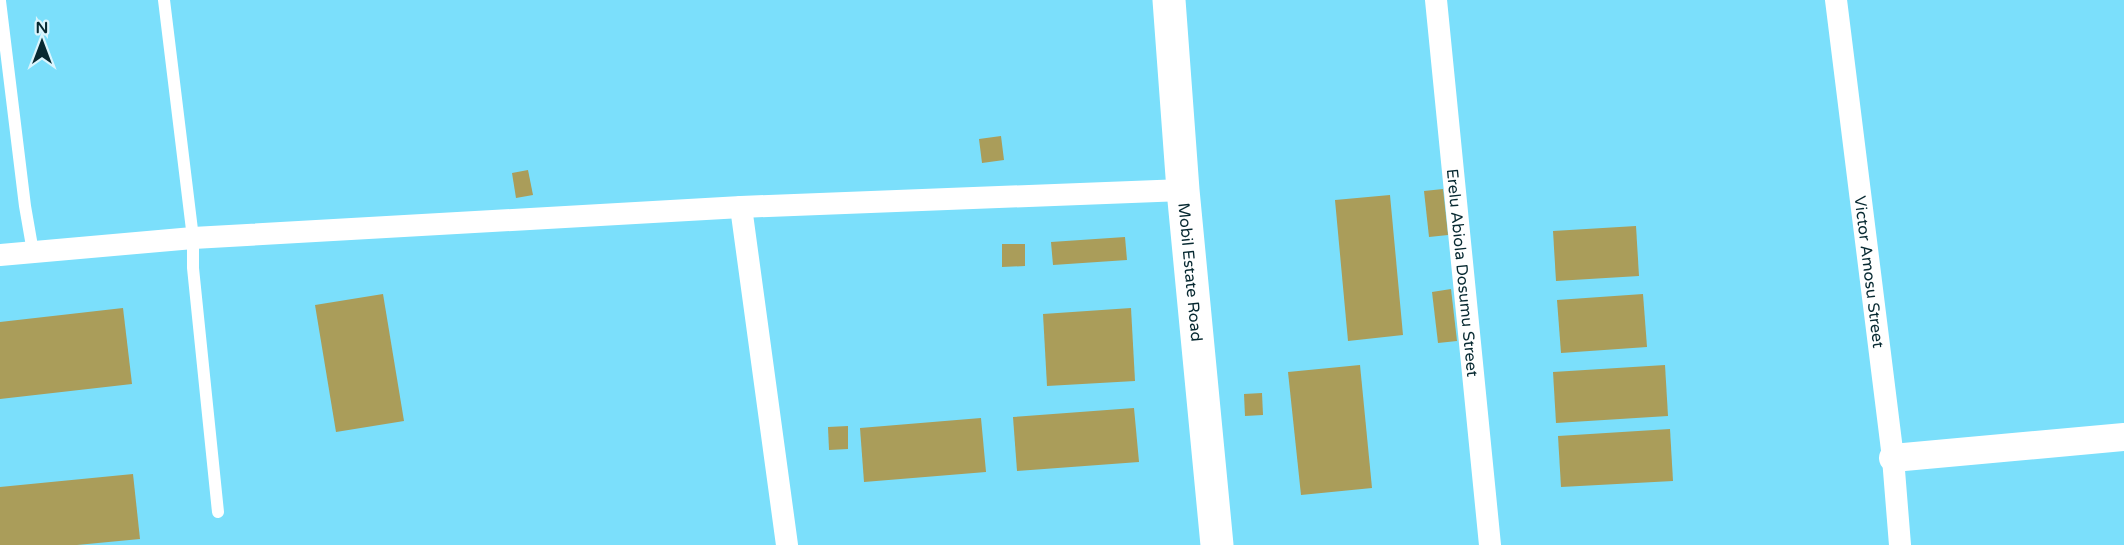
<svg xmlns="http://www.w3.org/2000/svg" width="2124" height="545" font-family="'Varela Round',sans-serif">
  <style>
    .building { fill: #aa9d5a }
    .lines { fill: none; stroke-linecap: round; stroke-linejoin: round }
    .service { stroke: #fff; stroke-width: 12 }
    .minor { stroke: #fff; stroke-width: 22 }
    .tertiary { stroke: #fff; stroke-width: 28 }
    .secondary { stroke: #fff; stroke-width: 33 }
    .labels { text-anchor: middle; stroke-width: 4.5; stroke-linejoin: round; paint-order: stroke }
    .street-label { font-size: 16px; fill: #072931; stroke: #daf5fd }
  </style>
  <rect width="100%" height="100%" fill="#7bdffb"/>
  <g class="building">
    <path d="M 1001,136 L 1004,160 L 982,163 L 979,139 Z"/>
    <path d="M 528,170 L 533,195 L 516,198 L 512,173 Z"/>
    <path d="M 1443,189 L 1448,235 L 1429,237 L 1424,191 Z"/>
    <path d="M 1390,195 L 1403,335 L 1348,341 L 1335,200 Z"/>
    <path d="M 1636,226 L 1639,276 L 1556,281 L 1553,231 Z"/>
    <path d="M 1125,237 L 1127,260 L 1053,265 L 1051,242 Z"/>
    <path d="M 1002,244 L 1025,244 L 1025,266 L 1002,267 Z"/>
    <path d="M 1451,289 L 1457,341 L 1438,343 L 1432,292 Z"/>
    <path d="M 383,294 L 404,421 L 336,432 L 315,305 Z"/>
    <path d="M 1643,294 L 1647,347 L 1561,353 L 1557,300 Z"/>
    <path d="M 123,308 L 132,384 L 0,399 L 0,322 Z"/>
    <path d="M 1131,308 L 1135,381 L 1047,386 L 1043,314 Z"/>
    <path d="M 1360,365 L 1372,488 L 1301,495 L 1288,372 Z"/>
    <path d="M 1665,365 L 1668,416 L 1556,423 L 1553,372 Z"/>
    <path d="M 1262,393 L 1263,415 L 1245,416 L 1244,394 Z"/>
    <path d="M 1134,408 L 1139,462 L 1017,471 L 1013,417 Z"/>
    <path d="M 981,418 L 986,472 L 864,482 L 860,428 Z"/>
    <path d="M 848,426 L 848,449 L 829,450 L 828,427 Z"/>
    <path d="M 1670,429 L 1673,481 L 1561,487 L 1558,436 Z"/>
    <path d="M 133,474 L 140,539 L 77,545 L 0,545 L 0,487 Z"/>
  </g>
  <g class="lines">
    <g class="service">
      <path d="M 164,0 L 193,238 L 193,268 L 218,512"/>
      <path d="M 0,1 L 25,206 L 33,252"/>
    </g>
    <g class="minor">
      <path id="s1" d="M 1436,0 L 1490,545"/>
      <path id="s2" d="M 1836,0 L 1893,458 L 1900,545"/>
      <path d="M 741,207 L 787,545"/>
      <path d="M 0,255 L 193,238 L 741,207 L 1183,190"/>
    </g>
    <path class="tertiary" d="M 1893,458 L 2124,437"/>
    <path class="secondary" id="s3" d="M 1169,0 L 1183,190 L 1217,545"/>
  </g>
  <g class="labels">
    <g class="street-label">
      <text dy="6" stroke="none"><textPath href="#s1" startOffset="274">Erelu Abiola Dosumu Street</textPath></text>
      <text dy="6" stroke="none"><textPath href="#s2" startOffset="274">Victor Amosu Street</textPath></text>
      <text dy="6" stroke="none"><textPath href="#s3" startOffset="273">Mobil Estate Road</textPath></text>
    </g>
  </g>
  <g transform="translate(42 42)" stroke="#daf5fd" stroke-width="4.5" paint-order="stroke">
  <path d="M0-4.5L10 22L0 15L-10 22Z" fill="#072931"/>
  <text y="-9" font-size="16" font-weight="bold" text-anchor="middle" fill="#072931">N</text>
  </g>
</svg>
